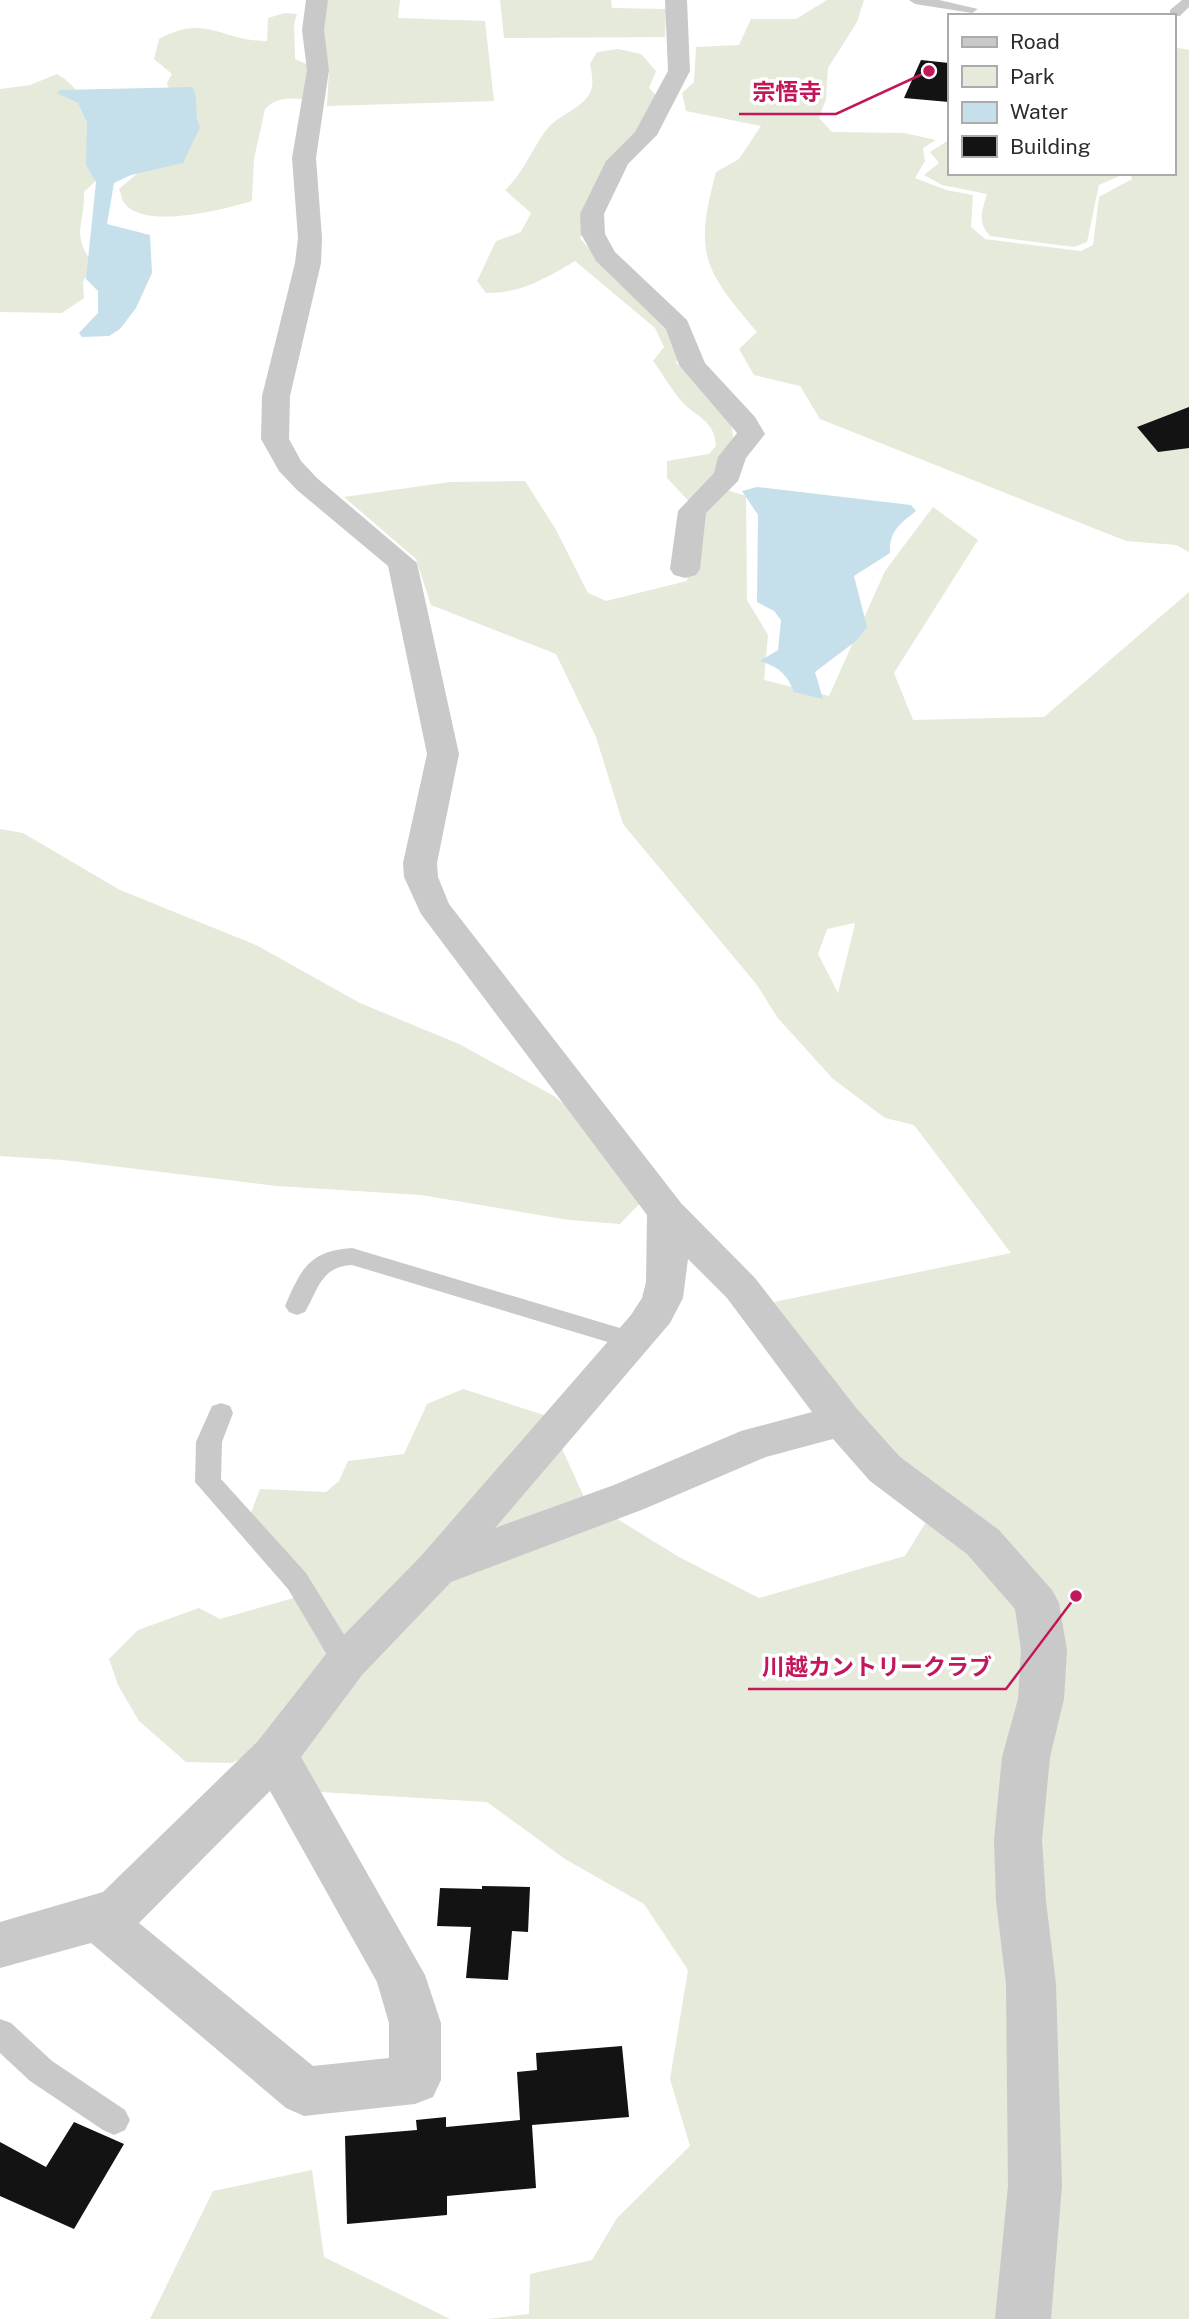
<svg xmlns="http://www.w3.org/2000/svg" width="1189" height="2319" font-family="'Public Sans','Noto Sans JP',sans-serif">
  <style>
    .green { fill: #e5eada; fill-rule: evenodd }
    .water { fill: #c5e0ea }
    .building { fill: #131313 }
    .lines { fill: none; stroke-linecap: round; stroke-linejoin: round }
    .service { fill: #c9c9c9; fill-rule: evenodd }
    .minor { fill: #c9c9c9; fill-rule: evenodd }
    .leader { fill: none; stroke: #c2185b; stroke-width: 2.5 }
    .callout-dot { fill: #c2185b; stroke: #fff; stroke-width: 2.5 }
    .callout-label { font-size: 23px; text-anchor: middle; font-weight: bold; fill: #c2185b; stroke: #fff; stroke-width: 7; stroke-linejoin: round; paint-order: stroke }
  </style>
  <rect width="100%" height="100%" fill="#fff"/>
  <g class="green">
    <path d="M 328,0 L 400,0 L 398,18 L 485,21 L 494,101 L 327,106 L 329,69 L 320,30 Z"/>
    <path d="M 500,0 L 611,0 L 612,8 L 666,9 L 665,37 L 504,38 Z"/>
    <path d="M 827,0 L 864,0 L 857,22 L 828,68 L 826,99 L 819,118 L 832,132 L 904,133 L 936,140 L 923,148 L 925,161 L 915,178 L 946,190 L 973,195 L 971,227 L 985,239 L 1081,251 L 1093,245 L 1099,197 L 1132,179 L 1130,173 L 1173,173 L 1173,47 L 1189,50 L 1189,552 L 1176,545 L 1126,541 L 820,419 L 800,386 L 754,375 L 739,349 L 757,332 C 703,268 694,254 716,172 L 739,159 L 761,126 L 686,111 L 682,93 L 694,82 L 696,47 L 739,45 L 751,19 L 796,19 Z"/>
    <path d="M 285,13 L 297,14 L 294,24 L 295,59 L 311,66 L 309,100 C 293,98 277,96 265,109 L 254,159 L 252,201 C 225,209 146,230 125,204 C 122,201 121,193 119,189 L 147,165 L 172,98 L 167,83 L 172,74 L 154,59 L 159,39 C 206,13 220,41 267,41 L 268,18 Z"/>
    <path d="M 618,49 L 641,54 L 656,71 L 649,88 L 657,96 L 591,225 L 580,238 L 615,280 L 671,327 L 682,348 L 676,363 C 697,382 735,409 733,440 C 732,456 727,473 724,489 L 746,496 L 747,600 L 768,635 L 764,680 L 829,696 L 885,571 L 933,507 L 978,540 L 894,673 L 913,720 L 1044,717 L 1189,592 L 1189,2319 L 488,2319 L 529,2314 L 530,2274 L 592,2260 L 617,2218 L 690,2146 L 670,2079 L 688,1970 L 644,1904 L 565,1859 L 487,1802 L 320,1792 L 269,1744 L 232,1763 L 186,1762 L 139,1721 L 118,1685 L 109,1659 L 138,1630 L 199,1608 L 220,1619 L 315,1592 L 249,1518 L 260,1489 L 326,1492 L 339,1481 L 348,1461 L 404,1454 L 427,1404 L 463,1389 L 547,1416 L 585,1499 L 679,1557 L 759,1598 L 905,1556 L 931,1514 L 774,1302 L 1011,1253 L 914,1125 L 885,1118 L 832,1078 L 777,1017 L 757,985 L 623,824 L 596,737 L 556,654 L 431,605 L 416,559 L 344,497 L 450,482 L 525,481 L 555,528 L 588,593 L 606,601 L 687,581 L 697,510 L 667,478 L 667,461 L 709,454 L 716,446 C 714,420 699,419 683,403 C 672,391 663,374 653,361 L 664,347 L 655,328 L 575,261 C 546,278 520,294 486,293 L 477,281 L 496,241 L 521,232 L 531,213 L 505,190 C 527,170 537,136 553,123 C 564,113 579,109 588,96 C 595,87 592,75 590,64 L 597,52 ZM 854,923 L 855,924 L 838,993 L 818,954 L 827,929 Z"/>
    <path d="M 57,74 C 91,93 96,135 108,169 L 84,192 C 85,227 70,232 93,264 L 83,282 L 84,298 L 62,313 L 0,312 L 0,89 L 30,85 Z"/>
    <path d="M 949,140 L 949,173 L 1124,174 L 1099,185 L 1087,242 L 1074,247 L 990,236 C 977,222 982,211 987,194 L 942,185 L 924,175 L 939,163 L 930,152 Z"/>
    <path d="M 0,829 L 23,833 L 120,890 L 256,945 L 360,1003 L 459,1044 L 554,1096 L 591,1126 L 643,1200 L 620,1224 L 569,1220 L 421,1195 L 277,1186 L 63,1160 L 0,1156 Z"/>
    <path d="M 312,2170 L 324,2257 L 450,2319 L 150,2319 L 213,2191 Z"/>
  </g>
  <g class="water">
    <path d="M 192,87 C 200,99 193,114 200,127 L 183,163 L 131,175 L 114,183 L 107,224 L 150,235 L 152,273 L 136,308 L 120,329 L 109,336 L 82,337 L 79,333 L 98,313 L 98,291 L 86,279 L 96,182 L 86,165 L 87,122 L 78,103 L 57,93 L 60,90 Z"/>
    <path d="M 757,487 L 911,505 L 916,511 C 900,524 889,531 890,553 L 854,576 L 867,627 L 856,641 L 815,672 L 823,699 L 794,692 C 787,674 779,667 760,661 L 778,650 L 781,620 L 774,611 L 757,602 L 758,515 L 742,491 Z"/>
  </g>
  <g class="building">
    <path d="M 921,60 L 949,63 L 949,102 L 904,98 Z"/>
    <path d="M 1189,407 L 1189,448 L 1158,452 L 1137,427 Z"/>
    <path d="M 482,1886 L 530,1887 L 528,1932 L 512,1931 L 508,1980 L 466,1978 L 471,1927 L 437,1926 L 440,1888 L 482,1889 Z"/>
    <path d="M 622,2046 L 629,2117 L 532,2125 L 536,2188 L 447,2196 L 447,2215 L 347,2224 L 345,2136 L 417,2130 L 416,2120 L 446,2117 L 446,2127 L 520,2120 L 517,2072 L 537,2070 L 536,2053 Z"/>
    <path d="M 74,2122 L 124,2144 L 74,2229 L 0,2196 L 0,2142 L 46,2167 Z"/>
  </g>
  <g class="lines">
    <g class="service">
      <path d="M 909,0 L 939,0 L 978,9 L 972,13 L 915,4 Z"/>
      <path d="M 1182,0 L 1189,0 L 1189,7 L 1180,16 L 1170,16 L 1170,10 Z"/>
      <path d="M 352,1248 L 640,1334 L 643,1340 L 640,1346 L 631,1349 L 352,1265 C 321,1267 319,1288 305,1312 L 297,1315 L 289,1312 L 285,1306 C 301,1269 309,1251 352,1248 Z"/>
      <path d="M 221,1403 L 230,1406 L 233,1413 L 222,1442 L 221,1479 L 306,1573 L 356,1654 L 360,1662 L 356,1670 L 346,1673 L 336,1670 L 288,1589 L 195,1482 L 196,1442 L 212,1406 Z"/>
      <path d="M 0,2019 L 11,2023 L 52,2061 L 125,2110 L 130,2120 L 125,2130 L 114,2135 L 103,2130 L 30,2081 L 0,2053 Z"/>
    </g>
    <g class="minor">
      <path d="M 306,0 L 328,0 L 324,30 L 329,70 L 316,158 L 322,238 L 321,263 L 290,396 L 289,439 L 301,461 L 317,478 L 417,563 L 459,754 L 437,863 L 438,877 L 449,904 L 681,1203 L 755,1278 L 857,1409 L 900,1457 L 999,1530 L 1052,1590 L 1059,1603 L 1067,1650 L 1064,1699 L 1050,1757 L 1042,1840 L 1046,1901 L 1056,1984 L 1062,2186 L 1051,2319 L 995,2319 L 1008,2186 L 1006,1984 L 996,1901 L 994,1840 L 1002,1757 L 1018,1699 L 1021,1650 L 1015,1609 L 967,1554 L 870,1481 L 833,1439 L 766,1457 L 644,1509 L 451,1582 L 362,1675 L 301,1757 L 425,1975 L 441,2023 L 441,2080 L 433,2097 L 415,2104 L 304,2116 L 286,2108 L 91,1943 L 0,1968 L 0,1922 L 103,1892 L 258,1741 L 330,1649 L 421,1556 L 631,1315 L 642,1298 L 646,1282 L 647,1215 L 421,914 L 404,877 L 403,863 L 427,754 L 388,566 L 297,490 L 279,471 L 261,439 L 262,396 L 295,263 L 298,238 L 292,158 L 307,70 L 302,30 ZM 688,1259 L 727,1298 L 812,1412 L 741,1431 L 614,1485 L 495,1528 L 670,1323 L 683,1298 ZM 270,1791 L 377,1982 L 389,2023 L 389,2058 L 313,2066 L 139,1923 Z"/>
      <path d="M 665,0 L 687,0 L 690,71 L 657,135 L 628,164 L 604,214 L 605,234 L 615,252 L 687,320 L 705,363 L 755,417 L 765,434 L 746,458 L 738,481 L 706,513 L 700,569 L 696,575 L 685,578 L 674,575 L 670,569 L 678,511 L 714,473 L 718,457 L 737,433 L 679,365 L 666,329 L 596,261 L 581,234 L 580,214 L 606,161 L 635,132 L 668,71 Z"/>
    </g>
  </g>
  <path class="leader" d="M929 71L836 114H739M1076 1596L1006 1689H748"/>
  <g class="callout-dot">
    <circle cx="929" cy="71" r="7"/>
    <circle cx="1076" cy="1596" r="7"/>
  </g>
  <g class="callout-label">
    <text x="787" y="100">宗悟寺</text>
    <text x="877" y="1675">川越カントリークラブ</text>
  </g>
  <rect x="948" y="14" width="228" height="161" fill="#ffffff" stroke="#ababab" stroke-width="2"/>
  <rect x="962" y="37" width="35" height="10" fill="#c9c9c9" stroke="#ababab" stroke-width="2"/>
  <text x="1010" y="49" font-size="21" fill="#2c2c2c">Road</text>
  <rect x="962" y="66" width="35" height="21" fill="#e5eada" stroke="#ababab" stroke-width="2"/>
  <text x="1010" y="84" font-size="21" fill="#2c2c2c">Park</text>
  <rect x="962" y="102" width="35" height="21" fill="#c5e0ea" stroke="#ababab" stroke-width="2"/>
  <text x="1010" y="119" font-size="21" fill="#2c2c2c">Water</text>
  <rect x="962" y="136" width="35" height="21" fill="#131313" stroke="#ababab" stroke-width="2"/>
  <text x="1010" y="154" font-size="21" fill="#2c2c2c">Building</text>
</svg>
